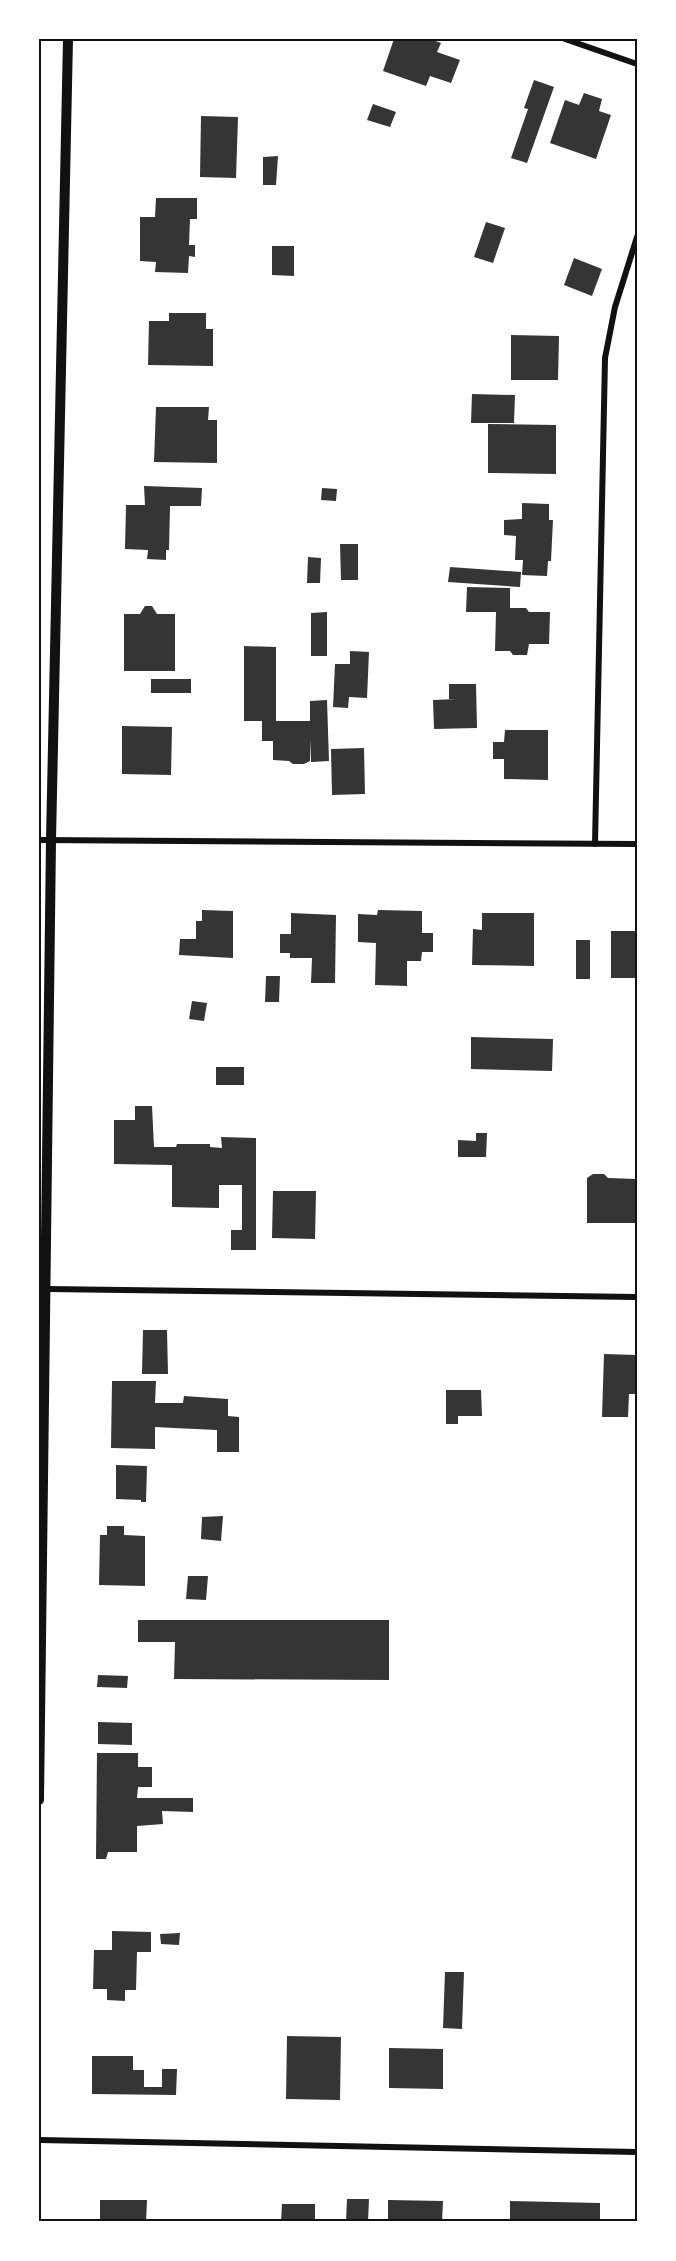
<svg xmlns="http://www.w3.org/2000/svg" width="676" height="2261" font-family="'Fira Sans Condensed',sans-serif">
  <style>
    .building { fill: #353535 }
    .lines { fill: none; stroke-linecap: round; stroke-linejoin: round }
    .minor { stroke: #111; stroke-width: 6 }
    .tertiary { stroke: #111; stroke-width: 10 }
    .neatline { fill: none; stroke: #111; stroke-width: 2 }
  </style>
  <rect width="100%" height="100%" fill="#fff"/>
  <g class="building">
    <path d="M 394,39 L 430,39 L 441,43 L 437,52 L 460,60 L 451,83 L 430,76 L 426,86 L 383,71 Z"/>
    <path d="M 534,80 L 554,87 L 527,163 L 511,158 L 528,109 L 524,108 Z"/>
    <path d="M 584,93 L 602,99 L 599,111 L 611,115 L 596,159 L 550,143 L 565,100 L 579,105 Z"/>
    <path d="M 373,104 L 396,112 L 390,127 L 367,120 Z"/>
    <path d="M 201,116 L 238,117 L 236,178 L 200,177 Z"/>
    <path d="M 278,156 L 276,185 L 263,185 L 263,157 Z"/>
    <path d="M 156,198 L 197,198 L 197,219 L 190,219 L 189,245 L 195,245 L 195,257 L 189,256 L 188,273 L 155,272 L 156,262 L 140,261 L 140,217 L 155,217 Z"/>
    <path d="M 486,222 L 505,228 L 493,263 L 474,257 Z"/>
    <path d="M 272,246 L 294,246 L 294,276 L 272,275 Z"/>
    <path d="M 574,258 L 602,269 L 592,296 L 564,285 Z"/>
    <path d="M 169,313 L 206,313 L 206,329 L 213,329 L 213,366 L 148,365 L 149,321 L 169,321 Z"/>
    <path d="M 511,335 L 559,336 L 558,380 L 511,380 Z"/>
    <path d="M 472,394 L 515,395 L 514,423 L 471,423 Z"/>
    <path d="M 156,407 L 209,407 L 208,420 L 217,420 L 217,463 L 154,462 Z"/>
    <path d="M 488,424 L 556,425 L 556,474 L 488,473 Z"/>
    <path d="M 144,486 L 202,488 L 201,506 L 170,506 L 169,550 L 166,550 L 166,560 L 147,559 L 148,550 L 125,549 L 126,505 L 145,505 Z"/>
    <path d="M 322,488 L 337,489 L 336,501 L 321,500 Z"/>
    <path d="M 522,503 L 549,504 L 549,520 L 553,520 L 551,561 L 548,561 L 547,576 L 522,575 L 523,560 L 515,560 L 516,536 L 504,535 L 504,520 L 522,519 Z"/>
    <path d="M 340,544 L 358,544 L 358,580 L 341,580 Z"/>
    <path d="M 308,557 L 321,558 L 320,583 L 307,583 Z"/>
    <path d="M 450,567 L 521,572 L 520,587 L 448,582 Z"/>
    <path d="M 467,587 L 510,588 L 510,608 L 526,608 L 529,612 L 550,612 L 549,644 L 529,644 L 527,655 L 513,655 L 510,651 L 495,651 L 496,612 L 466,612 Z"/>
    <path d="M 145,606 L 152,606 L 157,614 L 175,614 L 175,671 L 124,671 L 124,614 L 140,614 Z"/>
    <path d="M 327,612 L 327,656 L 311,656 L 311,613 Z"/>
    <path d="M 244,646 L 276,647 L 276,721 L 310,721 L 310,701 L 327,700 L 329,761 L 311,762 L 311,739 L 310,761 L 304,764 L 293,764 L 289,761 L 273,760 L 273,741 L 262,741 L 262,721 L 244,721 Z"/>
    <path d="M 350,651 L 369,652 L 367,698 L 349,697 L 348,708 L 333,707 L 335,664 L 350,664 Z"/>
    <rect x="151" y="679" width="40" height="14"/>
    <path d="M 449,684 L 476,684 L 477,728 L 434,729 L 433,700 L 457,699 L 449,699 Z"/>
    <path d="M 122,726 L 172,727 L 171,775 L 122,774 Z"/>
    <path d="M 505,730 L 548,730 L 548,780 L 504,779 L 504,759 L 493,759 L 493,742 L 504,742 Z"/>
    <path d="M 364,748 L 365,794 L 332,795 L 331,749 Z"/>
    <path d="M 202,910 L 233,911 L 233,958 L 179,955 L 180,939 L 196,939 L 196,921 L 202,921 Z"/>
    <path d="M 378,910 L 422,911 L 422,933 L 433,933 L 433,952 L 422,952 L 421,961 L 407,961 L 407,986 L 375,985 L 376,943 L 358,942 L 358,914 L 377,915 Z"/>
    <path d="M 291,913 L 336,915 L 335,983 L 311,983 L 312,958 L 290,958 L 290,953 L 280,953 L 280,934 L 291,934 Z"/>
    <path d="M 482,913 L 534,913 L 534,966 L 472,965 L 473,929 L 482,930 Z"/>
    <rect x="611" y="931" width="26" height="47"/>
    <rect x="576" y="940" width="14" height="39"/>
    <path d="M 266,976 L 280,976 L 279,1002 L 265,1002 Z"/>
    <path d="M 192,1001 L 207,1003 L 204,1021 L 189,1019 Z"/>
    <path d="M 471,1037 L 553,1039 L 552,1071 L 471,1069 Z"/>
    <rect x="216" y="1067" width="28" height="18"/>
    <path d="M 135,1106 L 152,1106 L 154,1147 L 176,1147 L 177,1144 L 210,1144 L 210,1147 L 222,1148 L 221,1137 L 256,1138 L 256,1250 L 231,1250 L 231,1230 L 242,1230 L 242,1185 L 219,1185 L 219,1208 L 172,1207 L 172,1165 L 114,1164 L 114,1120 L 135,1120 Z"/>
    <path d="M 476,1133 L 487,1133 L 486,1157 L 458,1157 L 458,1140 L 476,1141 Z"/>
    <path d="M 593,1174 L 604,1174 L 608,1178 L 637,1179 L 637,1223 L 587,1223 L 587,1178 Z"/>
    <path d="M 273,1191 L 316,1191 L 315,1239 L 272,1238 Z"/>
    <path d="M 143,1330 L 167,1330 L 168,1374 L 142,1374 Z"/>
    <path d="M 604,1354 L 637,1355 L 637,1394 L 629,1394 L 628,1417 L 602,1417 Z"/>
    <path d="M 112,1381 L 156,1381 L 155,1403 L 183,1403 L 184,1396 L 228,1399 L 228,1416 L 239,1417 L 239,1452 L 217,1452 L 217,1430 L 174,1428 L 155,1427 L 155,1449 L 111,1448 Z"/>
    <path d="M 446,1390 L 481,1390 L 482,1416 L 458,1416 L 458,1424 L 446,1424 Z"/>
    <path d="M 116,1465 L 147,1466 L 146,1502 L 141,1502 L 141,1500 L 116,1499 Z"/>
    <path d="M 223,1516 L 221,1541 L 201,1539 L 202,1517 Z"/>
    <path d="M 107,1526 L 124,1526 L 124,1535 L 145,1536 L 145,1586 L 99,1585 L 100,1535 L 107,1535 Z"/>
    <path d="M 188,1576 L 208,1576 L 206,1600 L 186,1599 Z"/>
    <path d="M 138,1620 L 389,1620 L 389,1680 L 174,1679 L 175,1642 L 138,1642 Z"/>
    <path d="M 98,1675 L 128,1676 L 127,1688 L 97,1687 Z"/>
    <path d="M 98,1722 L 132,1723 L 132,1745 L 98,1744 Z"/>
    <path d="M 97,1753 L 138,1753 L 138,1767 L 152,1767 L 152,1787 L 138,1787 L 137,1798 L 193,1798 L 193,1812 L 162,1811 L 163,1824 L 137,1826 L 137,1852 L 108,1852 L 106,1859 L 96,1859 Z"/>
    <path d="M 112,1931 L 151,1932 L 151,1952 L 137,1952 L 136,1990 L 125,1990 L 125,2001 L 107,2000 L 107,1989 L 93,1989 L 94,1950 L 112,1950 Z"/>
    <path d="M 180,1933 L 179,1945 L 161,1944 L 160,1934 Z"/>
    <path d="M 445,1972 L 464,1972 L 462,2029 L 443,2028 Z"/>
    <path d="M 287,2036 L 341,2037 L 340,2100 L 286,2099 Z"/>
    <path d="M 389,2048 L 443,2049 L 443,2089 L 389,2088 Z"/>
    <path d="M 92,2056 L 133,2056 L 133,2070 L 144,2070 L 144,2087 L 162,2087 L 162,2069 L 177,2069 L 176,2095 L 92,2094 Z"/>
    <path d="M 347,2199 L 369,2199 L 368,2222 L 346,2222 Z"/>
    <path d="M 100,2200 L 147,2200 L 146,2222 L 100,2222 Z"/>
    <path d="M 388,2200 L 443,2201 L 442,2222 L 388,2222 Z"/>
    <path d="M 510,2201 L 600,2203 L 600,2222 L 510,2222 Z"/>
    <path d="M 282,2204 L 315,2204 L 315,2222 L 281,2222 Z"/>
  </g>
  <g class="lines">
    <g class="minor">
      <path d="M 565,39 L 637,64"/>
      <path d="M 39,840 L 637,844"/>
      <path d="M 595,844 L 605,358 L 615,307 L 637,237"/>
      <path d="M 47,1289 L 637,1297"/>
      <path d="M 39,2140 L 637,2152"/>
    </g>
    <path class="tertiary" d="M 39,1800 L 51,840 L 68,39"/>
  </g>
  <rect width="676" height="2261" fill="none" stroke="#ffffff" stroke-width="81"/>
  <rect x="40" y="40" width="596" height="2180" class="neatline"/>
</svg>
